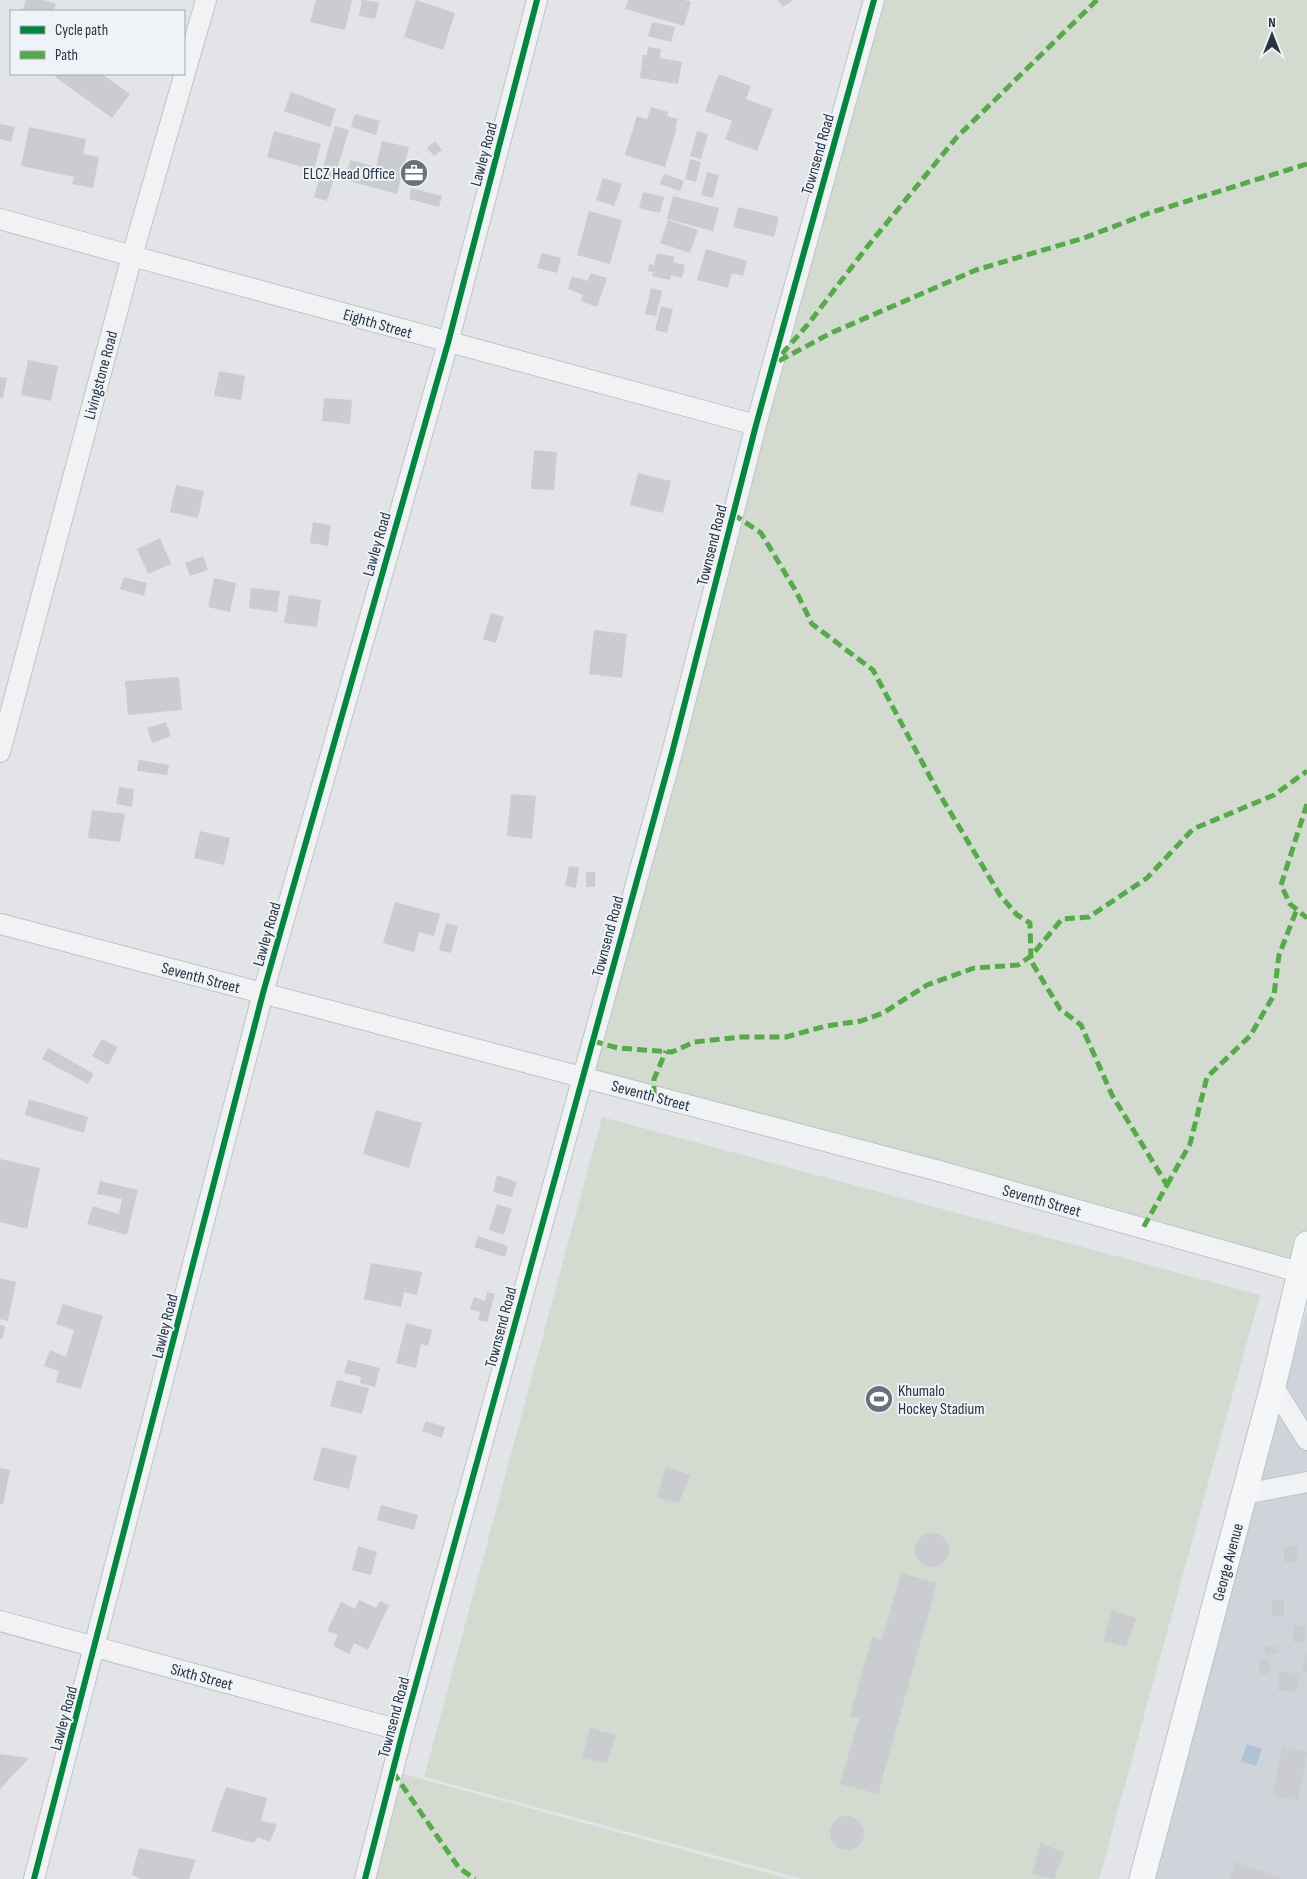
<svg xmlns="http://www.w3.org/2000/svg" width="1307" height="1879" font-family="'Sofia Sans Condensed',sans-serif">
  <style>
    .built { fill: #cfd4db }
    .green { fill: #d3dbd1 }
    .water { fill: #aec4d5 }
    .building { fill: #cacccf }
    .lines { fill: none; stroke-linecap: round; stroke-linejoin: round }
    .minor-casing { stroke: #c0c2c5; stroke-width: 22 }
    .major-casing { stroke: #bdc1c5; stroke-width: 27 }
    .minor { stroke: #f1f2f4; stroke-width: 20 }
    .major { stroke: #f5f6f7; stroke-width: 25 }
    .quiet { stroke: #53ac46; stroke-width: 5; stroke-dasharray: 10 5; stroke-linecap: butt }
    .cycleway-casing { stroke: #eff3f7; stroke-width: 9 }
    .cycleway { stroke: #00873e; stroke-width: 6 }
    .labels { text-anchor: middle; stroke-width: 4; stroke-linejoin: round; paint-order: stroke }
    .street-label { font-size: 16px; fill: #263442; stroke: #eff3f7 }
    .poi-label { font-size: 16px; fill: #263442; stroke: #eff3f7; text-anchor: end }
  </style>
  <rect width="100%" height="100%" fill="#e2e4e7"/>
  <path class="built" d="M 1307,1309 L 1307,1879 L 1154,1879 L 1268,1452 Z"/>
  <g class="green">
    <path d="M 878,0 L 1307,0 L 1307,1242 L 1299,1272 L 583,1077 Z"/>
    <path d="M 602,1117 L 1260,1295 L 1099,1879 L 803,1879 L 424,1777 Z"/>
    <path d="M 400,1773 L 790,1879 L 373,1879 Z"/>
  </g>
  <path class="water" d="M 1247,1744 L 1262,1749 L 1256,1766 L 1241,1761 Z"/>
  <g class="building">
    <path d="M 26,0 L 43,0 L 56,4 L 54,11 L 22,11 Z"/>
    <path d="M 316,0 L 352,0 L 345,30 L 310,22 Z"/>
    <path d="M 362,0 L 379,2 L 375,19 L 359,16 Z"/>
    <path d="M 416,0 L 455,13 L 443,50 L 404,37 Z"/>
    <path d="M 628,0 L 685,0 L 691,2 L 684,26 L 625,9 Z"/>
    <path d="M 778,0 L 794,0 L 782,7 Z"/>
    <path d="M 652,22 L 675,27 L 671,42 L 648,36 Z"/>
    <path d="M 648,47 L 661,49 L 660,58 L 682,62 L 678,84 L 640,78 L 643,55 L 647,55 Z"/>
    <path d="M 58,74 L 102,74 L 130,94 L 112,118 L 55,77 Z"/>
    <path d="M 719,74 L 751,86 L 746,99 L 773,109 L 757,151 L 725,139 L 732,121 L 705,111 Z"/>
    <path d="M 291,92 L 336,109 L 330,127 L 284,111 Z"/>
    <path d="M 651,107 L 668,112 L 667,116 L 678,119 L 675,127 L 677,127 L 665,167 L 625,155 L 637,116 L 647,119 Z"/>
    <path d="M 355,114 L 380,121 L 376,135 L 351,127 Z"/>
    <path d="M 0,124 L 15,127 L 11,142 L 0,139 Z"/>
    <path d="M 335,126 L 349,130 L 327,201 L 314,197 Z"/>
    <path d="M 29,127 L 86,139 L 83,154 L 99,157 L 93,188 L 72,184 L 74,177 L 21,166 Z"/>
    <path d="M 274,131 L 321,144 L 314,170 L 267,157 Z"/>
    <path d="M 697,131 L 708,134 L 701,159 L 690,156 Z"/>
    <path d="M 382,141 L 409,147 L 397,194 L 345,180 L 350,160 L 376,167 Z"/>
    <path d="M 435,141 L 442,150 L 434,156 L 427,148 Z"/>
    <path d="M 690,159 L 701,162 L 696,182 L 685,179 Z"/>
    <path d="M 707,172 L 719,175 L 713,198 L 701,195 Z"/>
    <path d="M 664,174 L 684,181 L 680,191 L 660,184 Z"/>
    <path d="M 603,178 L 622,184 L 614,206 L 596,200 Z"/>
    <path d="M 411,188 L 442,196 L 439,207 L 409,199 Z"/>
    <path d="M 643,192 L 664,197 L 660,213 L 639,208 Z"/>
    <path d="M 673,196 L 719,208 L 713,231 L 667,219 Z"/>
    <path d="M 738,207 L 779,217 L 774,237 L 733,227 Z"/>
    <path d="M 589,211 L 622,220 L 610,264 L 577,255 Z"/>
    <path d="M 668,220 L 698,230 L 690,253 L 660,243 Z"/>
    <path d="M 706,249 L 747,261 L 743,276 L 732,273 L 728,288 L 697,280 Z"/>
    <path d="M 542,253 L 561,258 L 557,273 L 537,268 Z"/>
    <path d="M 657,253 L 675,257 L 673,262 L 685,265 L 682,278 L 671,275 L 670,280 L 652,276 L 653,272 L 648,271 L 649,264 L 654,265 Z"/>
    <path d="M 591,273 L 607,278 L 597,307 L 581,301 L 583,295 L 568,289 L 572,276 L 587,281 Z"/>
    <path d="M 651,288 L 662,291 L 656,316 L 645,314 Z"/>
    <path d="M 661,306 L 673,309 L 667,333 L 655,330 Z"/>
    <path d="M 28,360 L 58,366 L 51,401 L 21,395 Z"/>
    <path d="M 219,371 L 245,376 L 241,400 L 214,396 Z"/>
    <path d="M 0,377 L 7,378 L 3,398 L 0,398 Z"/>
    <path d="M 324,398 L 352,400 L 350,424 L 322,421 Z"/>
    <path d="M 534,450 L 557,452 L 554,490 L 531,489 Z"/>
    <path d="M 638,473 L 671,481 L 663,513 L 630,505 Z"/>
    <path d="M 176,485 L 204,491 L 198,518 L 170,512 Z"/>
    <path d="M 313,522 L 331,525 L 328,546 L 310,543 Z"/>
    <path d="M 160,538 L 171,564 L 148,574 L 137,549 Z"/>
    <path d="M 203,556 L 208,570 L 190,576 L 185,563 Z"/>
    <path d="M 124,577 L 147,583 L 144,596 L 120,589 Z"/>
    <path d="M 214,578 L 236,583 L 230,612 L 208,607 Z"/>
    <path d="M 251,588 L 280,591 L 277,612 L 249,608 Z"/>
    <path d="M 289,595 L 321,600 L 317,627 L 284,623 Z"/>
    <path d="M 491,613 L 504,617 L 496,643 L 483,639 Z"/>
    <path d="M 594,630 L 627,634 L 622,678 L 589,674 Z"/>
    <path d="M 179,677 L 182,710 L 128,715 L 125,681 Z"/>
    <path d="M 166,722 L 171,736 L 152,743 L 147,728 Z"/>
    <path d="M 139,760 L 169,765 L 167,775 L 137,771 Z"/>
    <path d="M 119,787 L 134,789 L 132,807 L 116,804 Z"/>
    <path d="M 511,794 L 536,796 L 532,839 L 507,836 Z"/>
    <path d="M 92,810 L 125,814 L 120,842 L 88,838 Z"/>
    <path d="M 200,831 L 230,838 L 224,865 L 194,858 Z"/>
    <path d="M 569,866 L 579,867 L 576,888 L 565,886 Z"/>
    <rect x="586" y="872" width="9" height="15"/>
    <path d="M 395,902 L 440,914 L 434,936 L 419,932 L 414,952 L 383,943 Z"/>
    <path d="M 446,923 L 458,926 L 451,953 L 439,950 Z"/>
    <path d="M 102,1039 L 118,1047 L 108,1065 L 92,1056 Z"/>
    <path d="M 48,1048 L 94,1074 L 88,1084 L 42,1059 Z"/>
    <path d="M 29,1099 L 88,1117 L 84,1133 L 25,1115 Z"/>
    <path d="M 376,1110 L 422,1123 L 409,1168 L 363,1154 Z"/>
    <path d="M 0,1159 L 40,1168 L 27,1229 L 0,1222 Z"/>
    <path d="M 497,1175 L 517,1182 L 512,1197 L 493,1192 Z"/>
    <path d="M 100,1181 L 138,1190 L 127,1235 L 87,1224 L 93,1206 L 119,1214 L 122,1199 L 97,1194 Z"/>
    <path d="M 497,1204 L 512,1209 L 504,1235 L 489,1230 Z"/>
    <path d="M 478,1236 L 508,1246 L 505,1257 L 474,1247 Z"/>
    <path d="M 371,1263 L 422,1272 L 417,1295 L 404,1292 L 401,1307 L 364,1299 Z"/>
    <path d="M 0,1278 L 16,1282 L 8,1321 L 0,1319 Z"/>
    <path d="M 487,1292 L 495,1294 L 487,1322 L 478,1320 L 480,1312 L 470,1309 L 474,1297 L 485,1301 Z"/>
    <path d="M 63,1304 L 103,1316 L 81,1389 L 56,1382 L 59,1371 L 44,1366 L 50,1350 L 66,1357 L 74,1330 L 56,1324 Z"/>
    <path d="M 406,1323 L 432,1330 L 428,1346 L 421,1344 L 416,1368 L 396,1363 Z"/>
    <path d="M 0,1325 L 5,1326 L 3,1339 L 0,1339 Z"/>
    <path d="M 348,1360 L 380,1368 L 375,1387 L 360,1383 L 361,1377 L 344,1373 Z"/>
    <path d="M 337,1380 L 369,1388 L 362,1414 L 330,1406 Z"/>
    <path d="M 426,1421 L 445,1427 L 442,1438 L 422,1431 Z"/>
    <path d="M 322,1447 L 357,1456 L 349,1489 L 313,1480 Z"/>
    <path d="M 666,1467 L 690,1475 L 679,1503 L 657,1498 Z"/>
    <path d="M 0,1468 L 10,1470 L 3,1505 L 0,1504 Z"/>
    <path d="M 381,1505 L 418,1515 L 414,1530 L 377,1520 Z"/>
    <circle cx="932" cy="1550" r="17"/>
    <path d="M 358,1546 L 377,1552 L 371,1575 L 352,1570 Z"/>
    <rect x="1284" y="1546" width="13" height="16"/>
    <path d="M 901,1573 L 937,1583 L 878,1794 L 840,1784 L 859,1719 L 850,1716 L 872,1637 L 882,1640 Z"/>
    <path d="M 359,1600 L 376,1608 L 380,1601 L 389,1605 L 368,1650 L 354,1643 L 349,1654 L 333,1646 L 338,1635 L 327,1631 L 341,1602 L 355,1609 Z"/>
    <rect x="1272" y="1600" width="12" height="16"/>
    <path d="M 1112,1610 L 1136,1618 L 1126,1647 L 1103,1641 Z"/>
    <rect x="1293" y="1625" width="13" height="17"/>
    <path d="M 1278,1645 L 1279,1653 L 1266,1656 L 1264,1647 Z"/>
    <path d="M 1306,1653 L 1307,1653 L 1307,1673 L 1302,1672 Z"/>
    <path d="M 1259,1660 L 1270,1660 L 1269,1674 L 1259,1674 Z"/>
    <path d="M 1280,1671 L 1300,1674 L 1297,1692 L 1277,1690 Z"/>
    <path d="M 590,1728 L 616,1735 L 607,1763 L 582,1758 Z"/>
    <path d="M 1282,1747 L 1307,1752 L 1298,1800 L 1273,1796 Z"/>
    <path d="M 0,1754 L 29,1758 L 0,1789 Z"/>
    <path d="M 226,1787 L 267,1798 L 261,1821 L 277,1824 L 270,1842 L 258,1837 L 254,1843 L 211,1831 Z"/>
    <circle cx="847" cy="1833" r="17"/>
    <path d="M 1040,1843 L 1064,1852 L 1054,1879 L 1032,1874 Z"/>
    <path d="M 139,1848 L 196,1860 L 189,1879 L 141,1879 L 132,1875 Z"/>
    <path d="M 1235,1862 L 1280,1877 L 1280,1879 L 1230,1879 Z"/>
  </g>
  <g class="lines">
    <defs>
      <g id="minor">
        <path d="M 0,219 L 132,256 L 756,425"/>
        <path d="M 0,752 L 132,256 L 206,0"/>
        <path d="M 0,924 L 939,1171 L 1299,1272"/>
        <path d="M 1273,1386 L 1307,1440"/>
        <path d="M 1245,1494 L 1307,1482"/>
        <path d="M 0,1621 L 403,1731"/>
        <path d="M 34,1879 L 263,993 L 448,343 L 537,0"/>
        <path d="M 365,1879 L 403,1731 L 672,753 L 756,425 L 874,0"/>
      </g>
      <path id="major" d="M 1142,1879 L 1273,1386 L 1307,1244"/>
    </defs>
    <use href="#minor" class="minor-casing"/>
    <use href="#major" class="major-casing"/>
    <use href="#minor" class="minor"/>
    <use href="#major" class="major"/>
    <g class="quiet">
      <path d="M 1097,0 L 957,137 L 867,247 L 809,323 L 773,364 L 831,333 L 976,270 L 1084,238 L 1149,213 L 1307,164"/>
      <path d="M 733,514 L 761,533 L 797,593 L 812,624 L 873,670 L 937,790 L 1000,895 L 1017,915 L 1030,923 L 1031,961 L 1060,1009 L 1081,1025 L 1112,1095 L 1167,1185 L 1143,1228"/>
      <path d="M 1307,804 L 1281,885 L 1290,904 L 1307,918"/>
      <path d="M 593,1041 L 618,1048 L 672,1052 L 694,1042 L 741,1037 L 786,1037 L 826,1026 L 861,1021 L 883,1013 L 927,985 L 974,968 L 1018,965 L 1031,956 L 1062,919 L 1089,917 L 1147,878 L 1193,829 L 1274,795 L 1307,771"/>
      <path d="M 654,1096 L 654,1079 L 666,1051"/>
      <path d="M 1167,1185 L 1190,1144 L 1207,1077 L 1250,1036 L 1274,995 L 1279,955 L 1297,909"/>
      <path d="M 393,1772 L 459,1868 L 475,1879"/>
    </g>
    <defs>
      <g id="cycleway">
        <path d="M 34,1879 L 263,993 L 448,343 L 537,0"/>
        <path d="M 365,1879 L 403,1731 L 672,753 L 756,425 L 874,0"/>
      </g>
    </defs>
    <use href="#cycleway" class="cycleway-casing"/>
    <use href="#cycleway" class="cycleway"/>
  </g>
  <defs>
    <symbol id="office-disc" viewBox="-11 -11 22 22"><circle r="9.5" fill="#68727c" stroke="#eff3f7"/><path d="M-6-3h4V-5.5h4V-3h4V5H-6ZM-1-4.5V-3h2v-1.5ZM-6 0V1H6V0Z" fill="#fff"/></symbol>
    <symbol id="stadium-disc" viewBox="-11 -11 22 22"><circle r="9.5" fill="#68727c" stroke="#eff3f7"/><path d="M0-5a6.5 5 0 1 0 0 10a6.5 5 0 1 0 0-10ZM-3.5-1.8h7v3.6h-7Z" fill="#fff"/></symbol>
  </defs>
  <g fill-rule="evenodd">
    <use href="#office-disc" x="398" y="157" width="32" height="32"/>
    <use href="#stadium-disc" x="863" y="1383" width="32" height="32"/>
  </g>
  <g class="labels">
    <g class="street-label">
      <text transform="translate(483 154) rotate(-75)" y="6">Lawley Road</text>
      <text transform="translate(817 154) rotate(-74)" y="6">Townsend Road</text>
      <text transform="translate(378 323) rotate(16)" y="6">Eighth Street</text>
      <text transform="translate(100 375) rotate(-75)" y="6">Livingstone Road</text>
      <text transform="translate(376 544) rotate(-74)" y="6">Lawley Road</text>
      <text transform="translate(711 545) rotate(-76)" y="6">Townsend Road</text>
      <text transform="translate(266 934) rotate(-74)" y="6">Lawley Road</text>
      <text transform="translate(607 936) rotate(-75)" y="6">Townsend Road</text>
      <text transform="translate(201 977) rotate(15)" y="6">Seventh Street</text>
      <text transform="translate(651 1095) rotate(15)" y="6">Seventh Street</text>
      <text transform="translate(1042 1200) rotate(16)" y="6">Seventh Street</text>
      <text transform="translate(164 1326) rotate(-76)" y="6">Lawley Road</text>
      <text transform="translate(500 1327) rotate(-75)" y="6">Townsend Road</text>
      <text transform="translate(1227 1562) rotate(-75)" y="6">George Avenue</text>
      <text transform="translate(202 1676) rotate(15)" y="6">Sixth Street</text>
      <text transform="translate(393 1717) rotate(-75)" y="6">Townsend Road</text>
      <text transform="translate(63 1718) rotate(-75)" y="6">Lawley Road</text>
    </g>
    <g class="poi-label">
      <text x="395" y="179">ELCZ Head Office</text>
      <text x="898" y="1396" text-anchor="start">Khumalo<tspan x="898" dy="18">Hockey Stadium</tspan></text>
    </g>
  </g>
  <rect x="10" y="10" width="175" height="65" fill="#eff3f7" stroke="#9fa7af"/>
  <rect x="20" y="26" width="25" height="8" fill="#00873e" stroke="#9fa7af"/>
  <text x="55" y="35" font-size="15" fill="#263442">Cycle path</text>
  <rect x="20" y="51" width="25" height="8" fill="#53ac46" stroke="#9fa7af"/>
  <text x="55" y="60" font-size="15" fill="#263442">Path</text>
  <g transform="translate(1272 35)" stroke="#eff3f7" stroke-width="4" paint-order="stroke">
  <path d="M0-4L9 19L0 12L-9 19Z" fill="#263442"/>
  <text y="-8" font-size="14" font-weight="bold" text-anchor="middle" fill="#263442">N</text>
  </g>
</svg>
